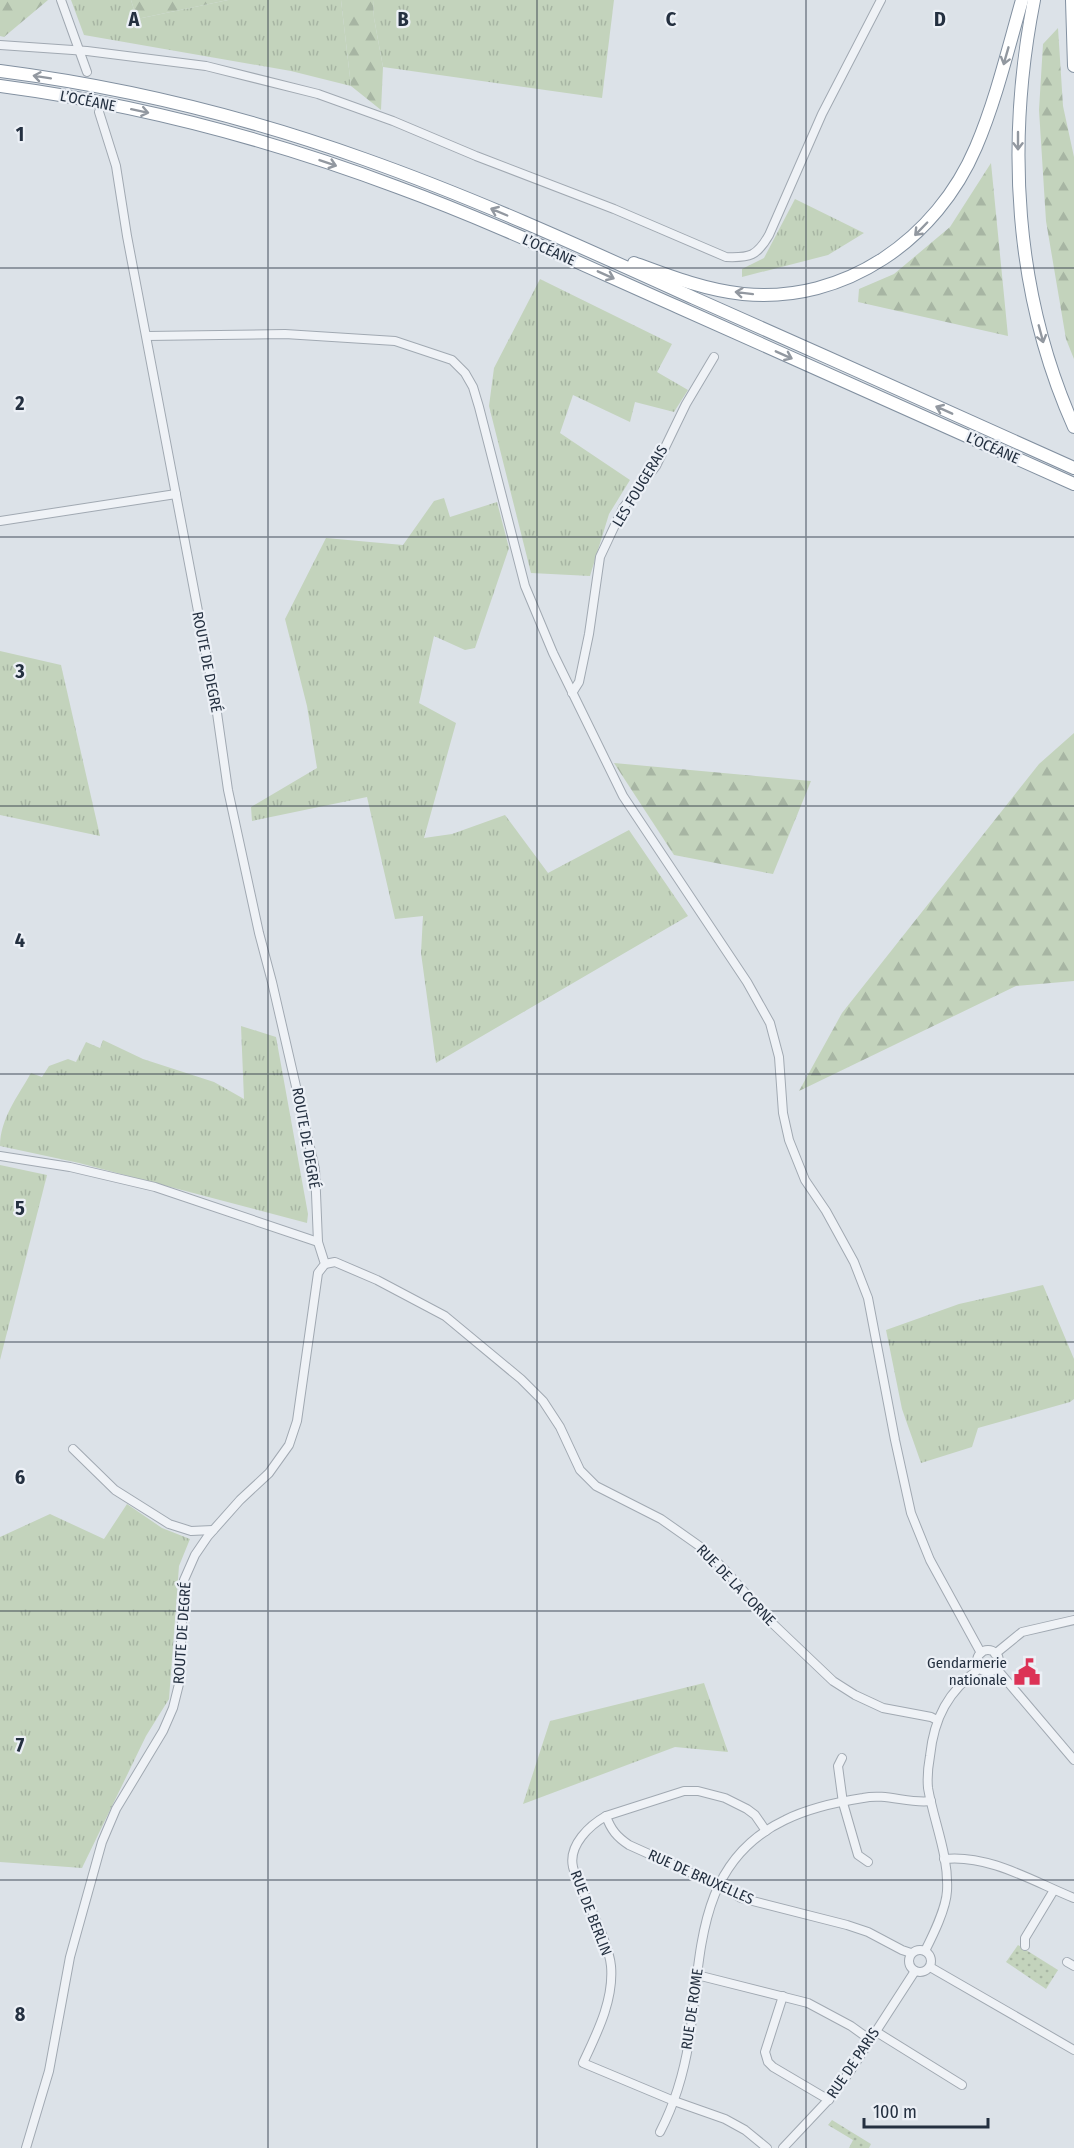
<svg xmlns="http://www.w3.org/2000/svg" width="1074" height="2148" font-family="'Fira Sans Condensed',sans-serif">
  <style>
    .grass { fill: url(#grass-tufts) }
    .forest { fill: url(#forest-firs) }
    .park { fill: url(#park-dots) }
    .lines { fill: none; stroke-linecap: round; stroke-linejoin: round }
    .minor-casing { stroke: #a1a9b2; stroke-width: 10 }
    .highway-casing { stroke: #8290a0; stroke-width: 14 }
    .minor { stroke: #eff2f6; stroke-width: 8 }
    .highway { stroke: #fff; stroke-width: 12 }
    .oneway { stroke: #9298a0 }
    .grid { fill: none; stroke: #243040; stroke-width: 1.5; stroke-opacity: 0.55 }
    .labels { text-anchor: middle; stroke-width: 4.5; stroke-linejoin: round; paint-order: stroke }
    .street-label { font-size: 15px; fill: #243040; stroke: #ecf0f6 }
    .poi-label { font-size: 15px; fill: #243040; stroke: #ecf0f6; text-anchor: end }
    .grid-label { font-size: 20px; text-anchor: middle; font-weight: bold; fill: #243040; stroke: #ecf0f6; stroke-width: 4.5; stroke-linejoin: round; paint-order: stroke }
  </style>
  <defs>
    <pattern id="grass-tufts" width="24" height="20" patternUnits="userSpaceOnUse" patternTransform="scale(1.5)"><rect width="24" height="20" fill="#c3d3bc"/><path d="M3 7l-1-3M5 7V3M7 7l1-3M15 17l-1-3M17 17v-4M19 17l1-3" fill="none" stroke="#a7b5a3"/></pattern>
    <pattern id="forest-firs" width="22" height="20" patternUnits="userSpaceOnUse" patternTransform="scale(1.5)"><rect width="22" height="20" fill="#c3d3bc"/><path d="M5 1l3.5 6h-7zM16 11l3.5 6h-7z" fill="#a7b5a3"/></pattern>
    <pattern id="park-dots" width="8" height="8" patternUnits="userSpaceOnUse" patternTransform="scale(1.5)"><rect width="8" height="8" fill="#c3d3bc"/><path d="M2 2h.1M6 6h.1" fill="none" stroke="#a7b5a3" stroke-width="1.8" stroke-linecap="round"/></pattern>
  </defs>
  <rect width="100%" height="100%" fill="#dce2e8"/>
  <g class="grass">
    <path d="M 71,0 L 131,0 L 137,19 L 228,0 L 341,0 L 351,86 L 291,71 L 84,35 Z"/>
    <path d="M 373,0 L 614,0 L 602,98 L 383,67 L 374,18 Z"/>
    <path d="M 795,199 L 864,233 L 828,255 L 742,277 L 742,269 L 764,258 Z"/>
    <path d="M 540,279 L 672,344 L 657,372 L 688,390 L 674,412 L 635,402 L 630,422 L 573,395 L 560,433 L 630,480 L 609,514 L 590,576 L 531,573 L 489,406 L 494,368 Z"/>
    <path d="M 444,498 L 450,517 L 497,502 L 509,548 L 475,648 L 465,650 L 434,636 L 419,703 L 456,723 L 424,838 L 452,834 L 505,815 L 548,873 L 629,830 L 688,916 L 436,1063 L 421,953 L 423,916 L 395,919 L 367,797 L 252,821 L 251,807 L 317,768 L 307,706 L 285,619 L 326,538 L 403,545 L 434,501 Z"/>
    <path d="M 0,651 L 61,665 L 100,836 L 0,815 Z"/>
    <path d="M 241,1026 L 276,1037 L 308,1214 L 307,1223 L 79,1163 L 0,1146 C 0,1119 18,1096 31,1073 L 42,1077 L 49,1066 L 68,1059 L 76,1062 L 86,1042 L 100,1048 L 103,1040 L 143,1059 L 214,1082 L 244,1099 Z"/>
    <path d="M 0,1165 L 47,1175 L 0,1360 Z"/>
    <path d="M 1043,1285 L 1074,1359 L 1074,1399 L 1070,1402 L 978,1428 L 972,1447 L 921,1463 L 902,1409 L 886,1330 L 959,1304 Z"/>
    <path d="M 127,1504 L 162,1528 L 190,1539 L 179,1566 L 169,1699 L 146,1736 L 82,1868 L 0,1862 L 0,1537 L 50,1514 L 104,1539 Z"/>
    <path d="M 704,1683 L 728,1752 L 675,1747 L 523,1804 L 550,1721 Z"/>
  </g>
  <g class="forest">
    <path d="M 0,0 L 48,0 L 4,37 L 0,36 Z"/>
    <path d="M 131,0 L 228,0 L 137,19 Z"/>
    <path d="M 341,0 L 373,0 L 374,18 L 383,67 L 381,110 L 351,86 Z"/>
    <path d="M 1058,28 L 1063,106 L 1074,157 L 1074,359 L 1066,339 L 1046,221 L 1039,110 L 1043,44 Z"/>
    <path d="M 991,163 L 1008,336 L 858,302 L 859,289 L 894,274 L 950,227 Z"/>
    <path d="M 1074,733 L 1074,981 L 1016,986 L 799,1091 L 842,1013 L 1039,764 Z"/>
    <path d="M 614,763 L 811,781 L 773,874 L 674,855 Z"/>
  </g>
  <g class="park">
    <path d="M 1018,1945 L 1058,1970 L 1046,1989 L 1006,1962 Z"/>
    <path d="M 832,2120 L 871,2144 L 869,2148 L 849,2148 L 853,2140 L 828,2125 Z"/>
  </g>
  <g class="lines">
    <defs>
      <g id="minor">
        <path d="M 61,0 L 87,72"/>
        <path d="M 0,45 L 87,51 L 206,66 L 318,94 L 393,121 L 476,156 L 614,209 L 726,257 C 750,258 757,256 769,235 L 822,114 L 881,0"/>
        <path d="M 147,336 L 285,334 L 395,341 L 452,360 L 465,373 L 473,387 L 479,407 L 525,586 L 553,653 L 623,796 L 747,982 L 770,1023 L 779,1057 L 783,1113 L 789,1140 L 805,1180 L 826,1211 L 854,1262 L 868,1298 L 895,1440 L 911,1513 L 930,1560 L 981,1653"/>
        <path d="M 0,521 L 176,494"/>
        <path d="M 572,693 L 579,682 L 589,634 L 600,557 L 623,508 L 656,466 L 686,404 L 714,357"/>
        <path d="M 0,1156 L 70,1167 L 155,1187 L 318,1242"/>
        <path d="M 325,1264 L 335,1262 L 377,1280 L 445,1316 L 521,1379 L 543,1401 L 560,1427 L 580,1470 L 596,1486 L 661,1519 L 705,1550 L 725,1570 L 770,1621 L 833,1681 L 855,1695 L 883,1708 L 931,1717 L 937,1720"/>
        <path d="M 73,1449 L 115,1490 L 169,1524 L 191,1531 L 213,1530"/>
        <circle cx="988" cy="1661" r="11"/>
        <path d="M 995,1654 L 1022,1632 L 1074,1620"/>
        <path d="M 996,1668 L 1074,1760"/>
        <path d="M 842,1758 L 838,1766 L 843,1803 L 858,1855 L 868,1862"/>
        <path d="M 606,1816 C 611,1830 617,1837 629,1845 L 720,1886 L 741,1898 L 847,1925 L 868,1932 L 902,1950 L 911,1953"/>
        <path d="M 766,1831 L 755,1815 L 747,1809 L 725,1798 L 698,1791 L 684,1791 L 606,1816 C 590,1825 568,1845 573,1867 C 574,1872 578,1879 580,1884 C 589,1906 609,1944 611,1966 C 614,2000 597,2033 583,2063 L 674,2101 L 725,2119 L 745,2130 L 767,2148"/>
        <path d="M 944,1859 C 989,1854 1034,1882 1074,1898"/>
        <path d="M 1025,1946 L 1025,1938 L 1054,1890"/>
        <circle cx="920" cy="1961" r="11"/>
        <path d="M 925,1951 C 933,1935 946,1909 947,1891 C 949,1855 934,1823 928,1788 C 927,1777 928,1767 930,1756 C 934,1718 948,1691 980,1668"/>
        <path d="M 1067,1962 L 1074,1966"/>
        <path d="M 930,1967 L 1074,2050"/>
        <path d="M 697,1975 L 808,2003 L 851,2026 L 869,2039"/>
        <path d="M 783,1996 L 765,2052 L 768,2062 L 773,2067 L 829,2100"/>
        <path d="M 875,2031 L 962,2085"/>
        <path d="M 660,2132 C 674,2105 684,2072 689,2041 C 702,1958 694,1863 785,1820 C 809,1808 837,1802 863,1798 C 886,1793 909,1804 931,1801"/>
        <path d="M 26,2148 L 49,2071 L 70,1957 L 102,1842 L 116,1809 L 163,1731 L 173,1708 L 179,1684 L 184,1580 L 195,1555 L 208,1536 L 240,1500 L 269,1473 L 289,1445 L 297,1421 L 318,1273 L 325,1264 L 318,1242 L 315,1169 L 272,982 L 259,933 L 228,790 L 216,706 L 127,236 L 116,166 L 99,112"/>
        <path d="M 783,2148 L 831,2097 L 851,2070 L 915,1971"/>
      </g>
      <g id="highway">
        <path d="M 1034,0 C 1006,142 1014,293 1074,427"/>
        <path d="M 1072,0 L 1074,66"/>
        <path d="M 0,71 C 124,87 247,117 364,159 C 477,199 586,249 694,298 C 821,354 947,411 1074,468"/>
        <path d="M 0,86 C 136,104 269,139 397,187 C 493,222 585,266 678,307 C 810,366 942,425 1074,484"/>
        <path d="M 634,263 C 669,276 705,290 743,294 C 845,304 937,239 976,147 C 996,100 1008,49 1022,0"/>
      </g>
    </defs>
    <use href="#minor" class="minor-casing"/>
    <use href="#highway" class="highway-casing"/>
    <use href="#minor" class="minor"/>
    <use href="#highway" class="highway"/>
  </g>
  <defs><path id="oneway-shaft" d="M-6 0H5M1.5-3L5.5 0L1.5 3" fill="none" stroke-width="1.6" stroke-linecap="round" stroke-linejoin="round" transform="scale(1.5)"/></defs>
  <g class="oneway">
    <use href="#oneway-shaft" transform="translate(1006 56) rotate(106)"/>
    <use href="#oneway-shaft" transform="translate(42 77) rotate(-171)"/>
    <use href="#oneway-shaft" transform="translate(140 111) rotate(12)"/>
    <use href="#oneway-shaft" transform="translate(1018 141) rotate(90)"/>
    <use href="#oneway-shaft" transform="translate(328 163) rotate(19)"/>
    <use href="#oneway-shaft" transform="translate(499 212) rotate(-157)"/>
    <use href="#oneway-shaft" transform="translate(921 229) rotate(134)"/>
    <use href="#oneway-shaft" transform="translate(606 275) rotate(24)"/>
    <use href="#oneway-shaft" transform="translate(744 293) rotate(-173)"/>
    <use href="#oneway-shaft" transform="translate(1041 334) rotate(75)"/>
    <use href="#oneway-shaft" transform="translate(784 355) rotate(24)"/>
    <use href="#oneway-shaft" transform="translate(944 410) rotate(-156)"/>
  </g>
  <path class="grid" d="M 268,0 L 268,2148M 537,0 L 537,2148M 806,0 L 806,2148M 0,268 L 1074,268M 0,537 L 1074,537M 0,806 L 1074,806M 0,1074 L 1074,1074M 0,1342 L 1074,1342M 0,1611 L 1074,1611M 0,1880 L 1074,1880"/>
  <defs>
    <symbol id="civic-bare" viewBox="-9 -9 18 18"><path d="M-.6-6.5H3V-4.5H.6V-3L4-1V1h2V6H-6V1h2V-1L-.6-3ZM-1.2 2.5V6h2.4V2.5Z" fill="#dc3256" stroke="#ecf0f6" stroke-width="2.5" paint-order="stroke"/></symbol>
  </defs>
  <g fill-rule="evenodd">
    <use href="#civic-bare" x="1008" y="1653" width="38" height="38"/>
  </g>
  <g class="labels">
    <g class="street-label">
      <text transform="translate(88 101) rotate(11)" y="5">L’OCÉANE</text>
      <text transform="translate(549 250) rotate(24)" y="5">L’OCÉANE</text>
      <text transform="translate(993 448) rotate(24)" y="5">L’OCÉANE</text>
      <text transform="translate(640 486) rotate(-59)" y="5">LES FOUGERAIS</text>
      <text transform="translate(207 662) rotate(79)" y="5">ROUTE DE DEGRÉ</text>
      <text transform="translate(306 1138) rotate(80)" y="5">ROUTE DE DEGRÉ</text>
      <text transform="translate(736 1585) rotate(46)" y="5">RUE DE LA CORNE</text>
      <text transform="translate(182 1633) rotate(-86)" y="5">ROUTE DE DEGRÉ</text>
      <text transform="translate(701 1877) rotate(24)" y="5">RUE DE BRUXELLES</text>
      <text transform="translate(591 1913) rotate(69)" y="5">RUE DE BERLIN</text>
      <text transform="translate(692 2009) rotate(-82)" y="5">RUE DE ROME</text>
      <text transform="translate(853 2063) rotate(-56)" y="5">RUE DE PARIS</text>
    </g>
    <g class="poi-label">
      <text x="1007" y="1668">Gendarmerie<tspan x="1007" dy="17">nationale</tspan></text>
    </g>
  </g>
  <g class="grid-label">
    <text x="134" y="26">A</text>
    <text x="403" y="26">B</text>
    <text x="671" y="26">C</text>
    <text x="940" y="26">D</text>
    <text x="20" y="141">1</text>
    <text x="20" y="410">2</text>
    <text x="20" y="678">3</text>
    <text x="20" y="947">4</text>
    <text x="20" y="1215">5</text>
    <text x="20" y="1484">6</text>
    <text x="20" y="1752">7</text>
    <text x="20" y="2021">8</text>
  </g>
  <path d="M864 2118v9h124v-9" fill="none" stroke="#243040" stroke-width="3"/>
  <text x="873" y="2118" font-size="18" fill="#243040" stroke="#ecf0f6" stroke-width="4.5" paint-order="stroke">100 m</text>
</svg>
